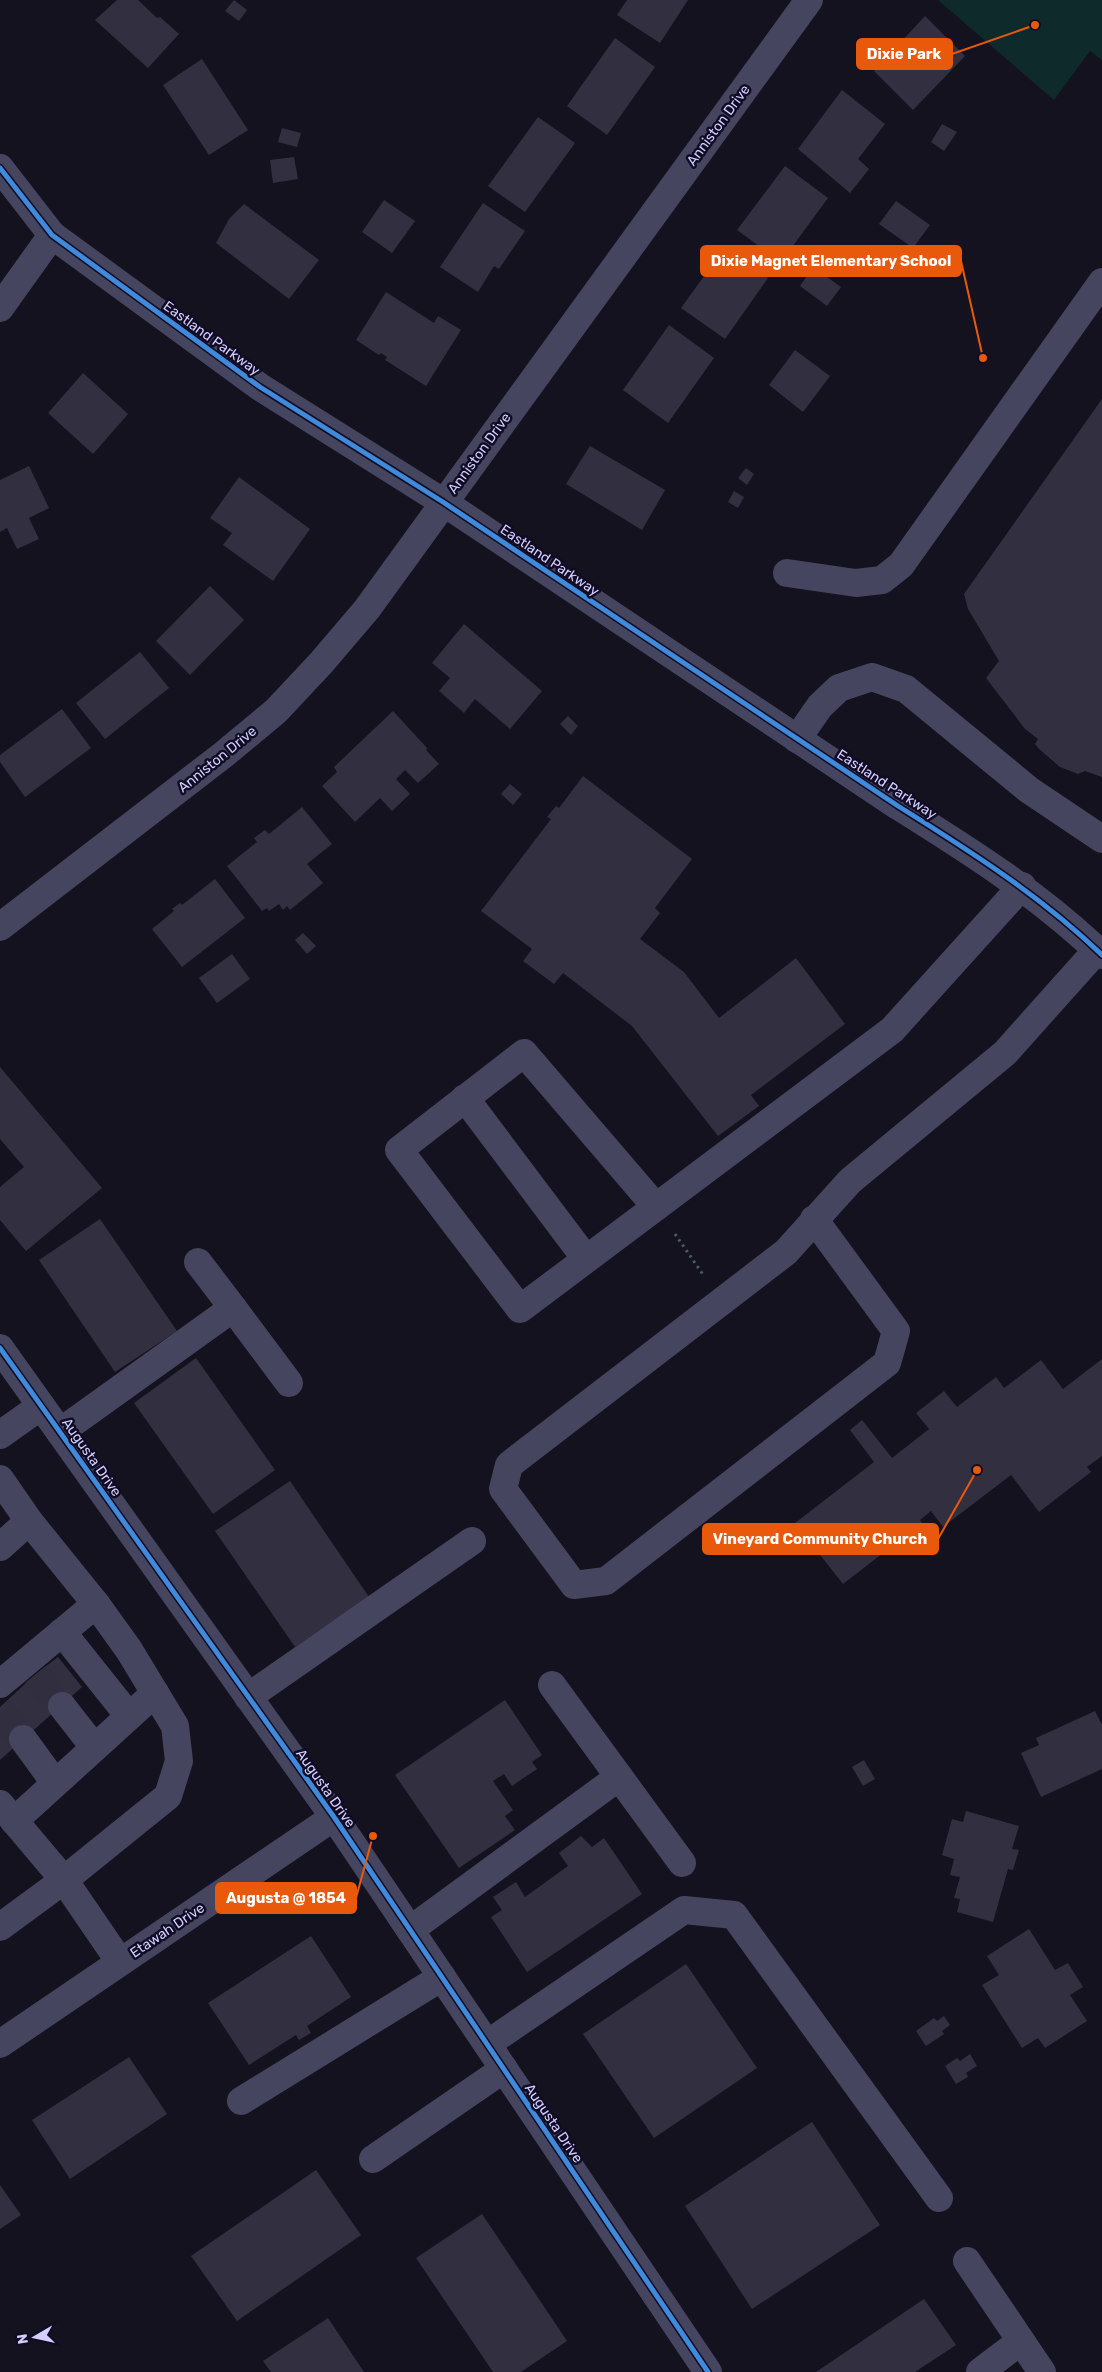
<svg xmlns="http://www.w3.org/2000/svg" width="1102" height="2372" font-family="Rubik,sans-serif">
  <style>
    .green { fill: #0f2a2b }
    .building { fill: #322f40 }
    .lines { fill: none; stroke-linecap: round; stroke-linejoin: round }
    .minor-tunnel { stroke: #312e40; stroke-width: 28; stroke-dasharray: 28 14; stroke-linecap: butt }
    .path { stroke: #485969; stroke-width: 3; stroke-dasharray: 2.5 4; stroke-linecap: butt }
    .minor { stroke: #46455f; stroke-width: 28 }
    .cycleway-casing { stroke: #100c24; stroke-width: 8 }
    .cycleway { stroke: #408adc; stroke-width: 5 }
    .labels { text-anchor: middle; stroke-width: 5; stroke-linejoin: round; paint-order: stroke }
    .street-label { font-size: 14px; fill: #d3cfff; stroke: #100c24 }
    .leader { fill: none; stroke: #e8590c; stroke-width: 2 }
    .callout-dot { fill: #e8590c; stroke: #100c24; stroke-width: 2 }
    .callout { fill: #e8590c; stroke: #e8590c; stroke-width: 2 }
    .callout-label { font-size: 15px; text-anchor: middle; font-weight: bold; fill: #fff }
  </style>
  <rect width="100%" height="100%" fill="#14121e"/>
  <path class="green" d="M 938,0 L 1102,0 L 1102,60 L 1090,51 L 1054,100 Z"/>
  <g class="building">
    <path d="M 117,0 L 138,0 L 157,18 L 160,17 L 179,34 L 148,68 L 95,20 Z"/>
    <path d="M 234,0 L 247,10 L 239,21 L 225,11 Z"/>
    <path d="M 627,0 L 688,0 L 660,43 L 617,15 Z"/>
    <path d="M 925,16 L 965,56 L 913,110 L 874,71 Z"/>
    <path d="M 615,38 L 655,67 L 607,135 L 567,106 Z"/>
    <path d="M 202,59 L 248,130 L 209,155 L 163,85 Z"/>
    <path d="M 842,90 L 885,124 L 858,159 L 869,169 L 850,193 L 798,149 Z"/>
    <path d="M 538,117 L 575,143 L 525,212 L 488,186 Z"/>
    <path d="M 942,124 L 957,132 L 944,151 L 931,142 Z"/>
    <path d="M 282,128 L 301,133 L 297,147 L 278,142 Z"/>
    <path d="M 294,157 L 298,179 L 273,183 L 270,160 Z"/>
    <path d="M 785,166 L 828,198 L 781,262 L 737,230 Z"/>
    <path d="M 384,200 L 415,221 L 392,253 L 362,232 Z"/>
    <path d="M 896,201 L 930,225 L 913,248 L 879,224 Z"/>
    <path d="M 483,203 L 525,231 L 499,269 L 494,266 L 478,292 L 440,267 Z"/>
    <path d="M 244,204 L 319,260 L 289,299 L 216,243 L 229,219 Z"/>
    <path d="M 725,247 L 768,278 L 725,339 L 681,308 Z"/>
    <path d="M 813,267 L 841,287 L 827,306 L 800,286 Z"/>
    <path d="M 386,292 L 434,323 L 438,316 L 461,330 L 426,386 L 385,360 L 387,357 L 381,353 L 379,355 L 356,340 Z"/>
    <path d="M 669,325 L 714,358 L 668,423 L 623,390 Z"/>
    <path d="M 795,350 L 830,376 L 803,412 L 769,385 Z"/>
    <path d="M 83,373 L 128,414 L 93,454 L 48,413 Z"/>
    <path d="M 1102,399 L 1102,777 L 1085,771 L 1078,774 L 1060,767 L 1039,749 L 1035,744 L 1038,739 L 1025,729 L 986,678 L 999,661 L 968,609 L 964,594 Z"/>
    <path d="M 590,446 L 665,490 L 642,530 L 566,484 Z"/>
    <path d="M 29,466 L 49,508 L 29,518 L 39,539 L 17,549 L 7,528 L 0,532 L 0,480 Z"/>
    <path d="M 746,468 L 754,474 L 747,485 L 738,478 Z"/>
    <path d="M 239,477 L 310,529 L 273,581 L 223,545 L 232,533 L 210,518 Z"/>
    <path d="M 734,491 L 744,497 L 738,508 L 728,502 Z"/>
    <path d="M 210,586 L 244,620 L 190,675 L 156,641 Z"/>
    <path d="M 464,624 L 542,691 L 510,729 L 475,699 L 464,713 L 439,691 L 450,678 L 432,663 Z"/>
    <path d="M 140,652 L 169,688 L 105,739 L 76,703 Z"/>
    <path d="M 62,709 L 91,748 L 25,797 L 0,762 L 0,755 Z"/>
    <path d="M 393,711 L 427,748 L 426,750 L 439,764 L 418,783 L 405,770 L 396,779 L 410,794 L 392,811 L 380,798 L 355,822 L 322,786 L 337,772 L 334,767 Z"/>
    <path d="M 568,716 L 578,726 L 571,735 L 560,724 Z"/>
    <path d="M 583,776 L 692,859 L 655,908 L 660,913 L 640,939 L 684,972 L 719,1018 L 796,958 L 845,1024 L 751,1095 L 759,1106 L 718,1136 L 632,1026 L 563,973 L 554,984 L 523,961 L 532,949 L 481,911 L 551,819 L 547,817 L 556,806 L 559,808 Z"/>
    <path d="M 510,784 L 522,794 L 513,805 L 501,794 Z"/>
    <path d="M 302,807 L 332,844 L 307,864 L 323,883 L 290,910 L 287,906 L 283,910 L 279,904 L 269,911 L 267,908 L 262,911 L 227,866 L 257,842 L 254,838 L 265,830 L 269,834 Z"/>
    <path d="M 215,879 L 245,918 L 182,967 L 152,929 L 174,911 L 172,909 L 180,903 L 182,905 Z"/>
    <path d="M 303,933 L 316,946 L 307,954 L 295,940 Z"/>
    <path d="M 232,954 L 250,979 L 217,1003 L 199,978 Z"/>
    <path d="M 0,1067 L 102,1188 L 26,1251 L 0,1220 L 0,1187 L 24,1167 L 0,1139 Z"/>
    <path d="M 100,1219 L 177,1331 L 115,1372 L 39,1260 Z"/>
    <path d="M 196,1358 L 275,1470 L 213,1514 L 134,1403 Z"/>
    <path d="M 1102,1359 L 1102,1456 L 1087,1467 L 1091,1472 L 1039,1512 L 1011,1475 L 943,1527 L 931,1511 L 920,1520 L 922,1523 L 843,1584 L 795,1523 L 874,1462 L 850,1430 L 862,1420 L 892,1458 L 929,1429 L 916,1413 L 944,1391 L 957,1407 L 996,1377 L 1004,1388 L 1041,1360 L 1063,1389 Z"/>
    <path d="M 290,1481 L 369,1597 L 295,1647 L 215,1531 Z"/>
    <path d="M 58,1657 L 82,1687 L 0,1760 L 0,1707 L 36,1674 Z"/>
    <path d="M 505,1700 L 542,1755 L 532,1762 L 537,1769 L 512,1786 L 504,1774 L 493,1781 L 513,1810 L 505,1816 L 515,1830 L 459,1868 L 395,1775 Z"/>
    <path d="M 1095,1711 L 1102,1725 L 1102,1769 L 1041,1797 L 1021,1753 L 1039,1745 L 1036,1738 Z"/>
    <path d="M 864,1760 L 875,1779 L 863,1786 L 852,1767 Z"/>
    <path d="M 966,1811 L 1019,1826 L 1012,1849 L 1019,1850 L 1013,1870 L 1008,1869 L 993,1922 L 957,1912 L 960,1899 L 954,1898 L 960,1877 L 950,1875 L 954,1859 L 942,1855 L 952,1819 L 963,1822 Z"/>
    <path d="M 581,1836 L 592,1847 L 604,1838 L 642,1894 L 527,1972 L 491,1917 L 502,1910 L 493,1897 L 516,1882 L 525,1897 L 568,1866 L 559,1853 Z"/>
    <path d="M 1029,1929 L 1055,1970 L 1068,1963 L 1083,1987 L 1070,1995 L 1087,2021 L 1045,2048 L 1038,2038 L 1022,2048 L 982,1985 L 999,1975 L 987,1956 Z"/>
    <path d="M 311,1936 L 351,1997 L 307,2026 L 311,2033 L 299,2040 L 296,2035 L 249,2065 L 208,2003 Z"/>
    <path d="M 686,1964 L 757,2068 L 654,2138 L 583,2034 Z"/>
    <path d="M 944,2016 L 950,2025 L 942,2031 L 944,2034 L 926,2046 L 916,2031 L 934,2018 L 937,2021 Z"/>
    <path d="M 970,2054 L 977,2066 L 966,2073 L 968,2077 L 956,2084 L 945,2066 L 957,2058 L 960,2061 Z"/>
    <path d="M 129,2057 L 167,2114 L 70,2179 L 32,2120 Z"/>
    <path d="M 812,2122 L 880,2225 L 752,2309 L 685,2206 Z"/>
    <path d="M 316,2170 L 361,2235 L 237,2321 L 191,2256 Z"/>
    <path d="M 0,2185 L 21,2215 L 0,2229 Z"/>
    <path d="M 482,2214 L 567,2341 L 521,2372 L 493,2372 L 416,2258 Z"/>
    <path d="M 924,2299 L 956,2345 L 915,2372 L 816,2372 Z"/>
    <path d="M 328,2318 L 364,2372 L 271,2372 L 263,2361 Z"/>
  </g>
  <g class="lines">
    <g class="minor-tunnel">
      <path d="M 36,1674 L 62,1706"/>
      <path d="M 0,1710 L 23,1739"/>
    </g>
    <path class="path" d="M 675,1234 L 704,1276"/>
    <g class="minor">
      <path d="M 0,168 L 52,235 L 260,387 L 443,502 L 898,806 C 970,851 1041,896 1102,955"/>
      <path d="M 0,308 L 52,235"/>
      <path d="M 787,573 L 856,583 L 882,580 L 901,565 L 1102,282"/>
      <path d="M 797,739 L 820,706 L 839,688 L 872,677 L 906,689 L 1029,790 L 1102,839"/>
      <path d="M 0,927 L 223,755 L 276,711 L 321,663 L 367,609 L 809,0"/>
      <path d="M 465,1098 L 586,1259"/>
      <path d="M 656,1207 L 524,1053 L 399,1150 L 520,1309 L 892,1030 L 1022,886"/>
      <path d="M 814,1219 L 896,1331 L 887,1363 L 606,1581 L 574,1585 L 503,1489 L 509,1465 L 786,1252 L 850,1181 L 1005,1053 L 1097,950"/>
      <path d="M 198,1262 L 233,1308"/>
      <path d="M 0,1348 L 334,1817 L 708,2372"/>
      <path d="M 60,1432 L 233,1308 L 289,1383"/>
      <path d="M 0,1435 L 41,1406"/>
      <path d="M 0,1479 L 29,1521 L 96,1604 L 129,1650 L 175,1726 L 179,1761 L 168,1796 L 64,1880 L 0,1804"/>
      <path d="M 0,1547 L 29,1521"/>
      <path d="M 62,1632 L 129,1716"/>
      <path d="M 0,1684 L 96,1604"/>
      <path d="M 552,1685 L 682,1863"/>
      <path d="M 248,1697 L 472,1541"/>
      <path d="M 62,1706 L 94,1747"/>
      <path d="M 23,1739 L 55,1783"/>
      <path d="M 14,1821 L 155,1693"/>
      <path d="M 0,1927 L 64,1880 L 120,1962"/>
      <path d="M 410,1930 L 619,1777"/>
      <path d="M 0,2044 L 334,1817"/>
      <path d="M 487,2044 L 684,1910 L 734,1915 L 939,2198"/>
      <path d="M 241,2101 L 442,1977"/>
      <path d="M 373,2159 L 504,2069"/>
      <path d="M 967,2261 L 1021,2341 L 980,2372"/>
      <path d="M 1021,2341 L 1042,2372"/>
    </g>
    <defs>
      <g id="cycleway">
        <path d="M 0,168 L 52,235 L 260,387 L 443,502 L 898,806 C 970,851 1041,896 1102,955"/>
        <path d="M 0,1348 L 334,1817 L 708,2372"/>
      </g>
    </defs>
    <use href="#cycleway" class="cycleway-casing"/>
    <use href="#cycleway" class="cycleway"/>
  </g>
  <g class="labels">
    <g class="street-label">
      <text transform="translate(718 125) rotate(-54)" y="5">Anniston Drive</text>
      <text transform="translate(212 338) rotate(36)" y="5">Eastland Parkway</text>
      <text transform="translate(479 453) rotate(-54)" y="5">Anniston Drive</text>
      <text transform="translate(550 560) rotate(34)" y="5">Eastland Parkway</text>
      <text transform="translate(217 759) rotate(-39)" y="5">Anniston Drive</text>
      <text transform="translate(887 784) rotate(33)" y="5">Eastland Parkway</text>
      <text transform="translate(92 1457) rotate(55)" y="5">Augusta Drive</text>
      <text transform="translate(326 1788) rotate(55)" y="5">Augusta Drive</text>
      <text transform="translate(167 1930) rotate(-34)" y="5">Etawah Drive</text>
      <text transform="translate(554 2123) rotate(56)" y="5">Augusta Drive</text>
    </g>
  </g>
  <path class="leader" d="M1035 25L952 54M983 358L961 261M977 1470L938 1539M373 1836L356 1898"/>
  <g class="callout-dot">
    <circle cx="1035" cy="25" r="5"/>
    <circle cx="983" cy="358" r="5"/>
    <circle cx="977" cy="1470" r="5"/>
    <circle cx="373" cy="1836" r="5"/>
  </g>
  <g class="callout">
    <rect x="857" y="39" width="95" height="30" rx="5"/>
    <rect x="701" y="246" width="260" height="30" rx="5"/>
    <rect x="703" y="1524" width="235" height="30" rx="5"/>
    <rect x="216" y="1883" width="140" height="30" rx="5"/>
  </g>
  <g class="callout-label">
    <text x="904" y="59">Dixie Park</text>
    <text x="831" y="266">Dixie Magnet Elementary School</text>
    <text x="820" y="1544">Vineyard Community Church</text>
    <text x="286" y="1903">Augusta @ 1854</text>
  </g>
  <g transform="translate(35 2337) rotate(261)" stroke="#100c24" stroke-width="4" paint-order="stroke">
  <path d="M0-4L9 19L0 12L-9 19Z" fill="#d3cfff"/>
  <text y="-8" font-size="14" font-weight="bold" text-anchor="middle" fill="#d3cfff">N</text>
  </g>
</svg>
